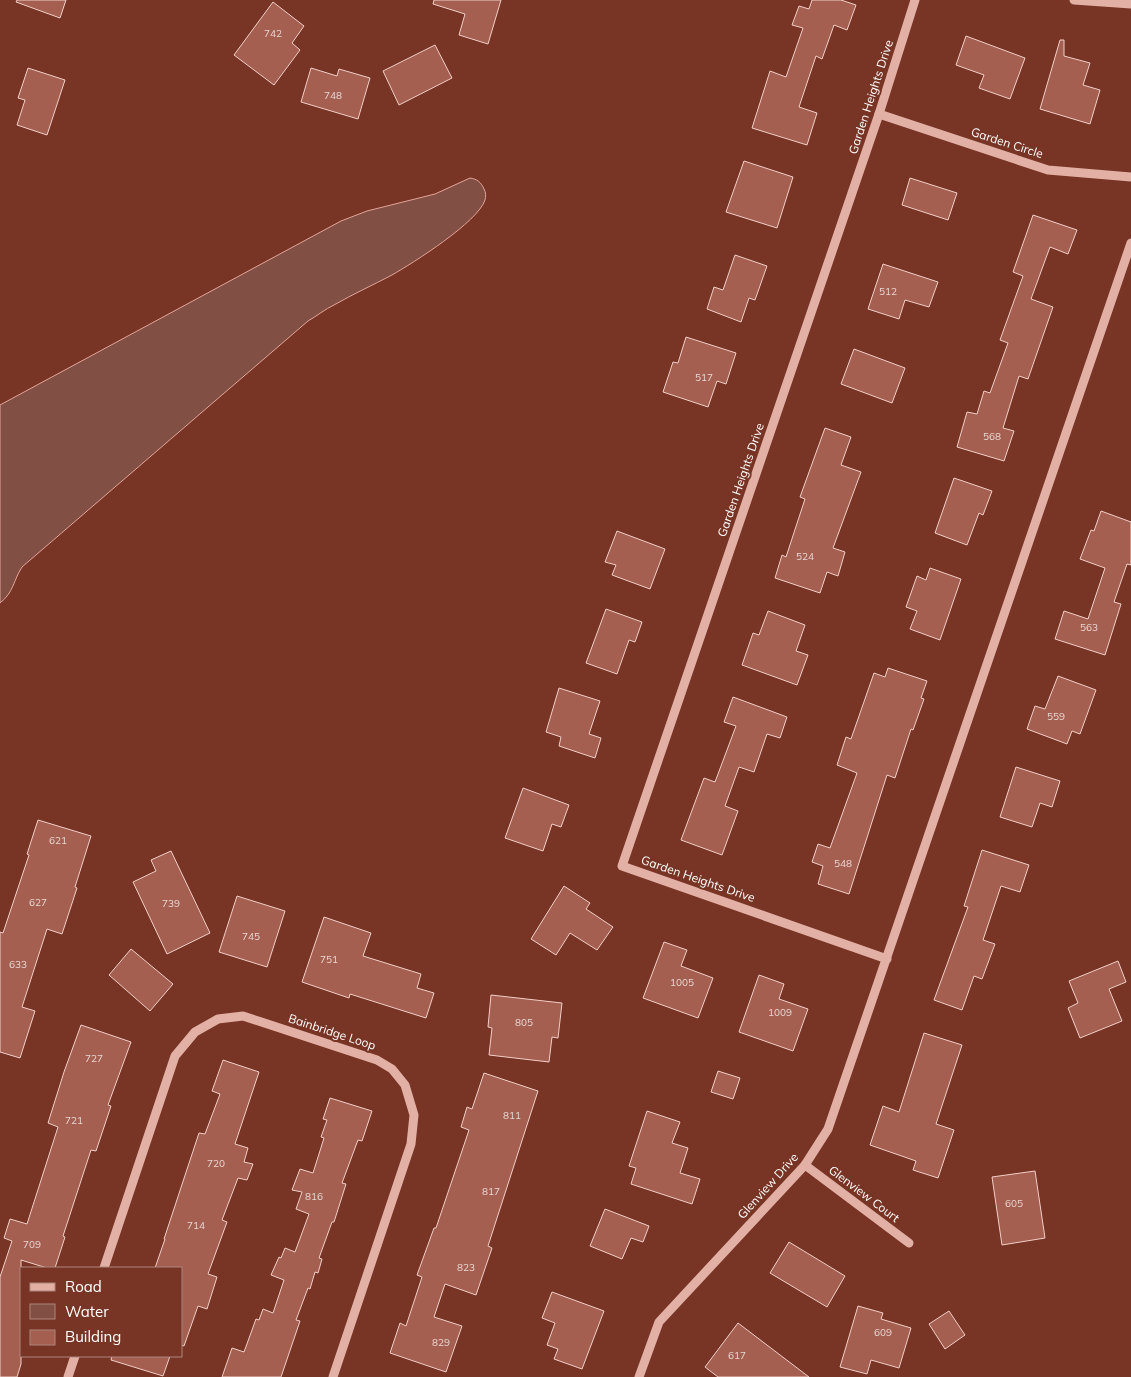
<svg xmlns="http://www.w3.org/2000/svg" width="1131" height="1377" font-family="Mulish,sans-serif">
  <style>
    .water { fill: #814f43; stroke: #e4a59a }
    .building { fill: #a45f50; stroke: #f3cfc8 }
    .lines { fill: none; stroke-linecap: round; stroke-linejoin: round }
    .minor { stroke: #e3b0a6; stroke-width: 9 }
    .labels { text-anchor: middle; stroke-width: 4; stroke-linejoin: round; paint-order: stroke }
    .number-label { font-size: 10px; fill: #e8d7d3 }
    .street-label { font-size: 12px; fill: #fff; stroke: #783424 }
  </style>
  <rect width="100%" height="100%" fill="#783424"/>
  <path class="water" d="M 470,178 C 477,179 481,182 484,189 C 486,192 486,197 485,200 C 478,222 413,263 392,275 C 373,285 353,294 334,305 C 325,309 317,316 308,321 L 22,567 C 13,581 14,592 0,603 L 0,405 L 341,221 L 367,211 L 435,194 Z"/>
  <g class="building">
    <path d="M 17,0 L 66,0 L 60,18 L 16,2 Z"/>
    <path d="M 434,0 L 501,0 L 488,44 L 459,35 L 465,14 L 433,4 Z"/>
    <path d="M 812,0 L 841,0 L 856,5 L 847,30 L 834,25 L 822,59 L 816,56 L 799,107 L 817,113 L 807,145 L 752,128 L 770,71 L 786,77 L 803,28 L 792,25 L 799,6 L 809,9 Z"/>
    <path d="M 273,2 L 304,26 L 292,43 L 300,50 L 274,85 L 234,55 Z"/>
    <path d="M 966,36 L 1025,58 L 1010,99 L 979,88 L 984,75 L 956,65 Z"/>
    <path d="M 1060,40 L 1064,40 L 1064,56 L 1090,63 L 1083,85 L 1100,90 L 1090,124 L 1040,109 Z"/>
    <path d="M 435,45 L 452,78 L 399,105 L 383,71 Z"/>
    <path d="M 28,68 L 65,80 L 47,135 L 17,125 L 25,100 L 18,98 Z"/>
    <path d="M 311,68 L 337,76 L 339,69 L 370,78 L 358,119 L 301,102 Z"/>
    <path d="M 744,161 L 793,177 L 777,228 L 726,212 Z"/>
    <path d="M 910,178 L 957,193 L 948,220 L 902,205 Z"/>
    <path d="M 1033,215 L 1077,230 L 1068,254 L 1050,247 L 1031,299 L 1053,307 L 1028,379 L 1019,376 L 1003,428 L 1014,431 L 1004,461 L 957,447 L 967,412 L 977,414 L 984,391 L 990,393 L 1008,343 L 1000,340 L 1023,276 L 1013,272 Z"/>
    <path d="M 735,255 L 767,266 L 755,300 L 749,298 L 741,322 L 707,309 L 714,287 L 723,290 Z"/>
    <path d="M 883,264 L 938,282 L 929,307 L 905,300 L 899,319 L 868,309 Z"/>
    <path d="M 686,337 L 736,353 L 726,384 L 717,381 L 708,407 L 663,392 L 673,362 L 678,363 Z"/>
    <path d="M 854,349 L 905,368 L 892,403 L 841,384 Z"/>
    <path d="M 825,428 L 851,437 L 841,465 L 861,472 L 833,548 L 845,552 L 838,576 L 827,572 L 820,593 L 775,578 L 782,555 L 786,557 L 805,499 L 800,497 Z"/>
    <path d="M 954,478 L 992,491 L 983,515 L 979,513 L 967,545 L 935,533 Z"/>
    <path d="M 1101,511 L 1131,522 L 1131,565 L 1127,564 L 1114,602 L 1121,604 L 1105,655 L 1055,639 L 1064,611 L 1088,619 L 1105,568 L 1080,559 L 1091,530 L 1094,531 Z"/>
    <path d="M 617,531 L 665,549 L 650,589 L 612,575 L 616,565 L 605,562 Z"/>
    <path d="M 930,568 L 961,579 L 940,640 L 910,629 L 917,611 L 906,607 L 917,576 L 926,580 Z"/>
    <path d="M 606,609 L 642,622 L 635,642 L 629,640 L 617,674 L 586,663 Z"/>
    <path d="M 768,611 L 805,625 L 796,651 L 808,655 L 797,685 L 742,665 L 753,633 L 759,635 Z"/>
    <path d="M 888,668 L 927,681 L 921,698 L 924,699 L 913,730 L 911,729 L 895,778 L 887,775 L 849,894 L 818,884 L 823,866 L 812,862 L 818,844 L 830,848 L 857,773 L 837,765 L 846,737 L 851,739 L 874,673 L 885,677 Z"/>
    <path d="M 1058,676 L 1096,690 L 1080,734 L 1072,731 L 1067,744 L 1027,729 L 1035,706 L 1045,709 Z"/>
    <path d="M 559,688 L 600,701 L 589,734 L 601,738 L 595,758 L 559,746 L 561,737 L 546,732 Z"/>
    <path d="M 733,697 L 787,717 L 780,738 L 767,734 L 754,772 L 739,767 L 725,806 L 738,811 L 722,855 L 681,840 L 704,778 L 715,782 L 736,726 L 724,722 Z"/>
    <path d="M 1016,767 L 1060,781 L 1052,807 L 1040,803 L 1032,827 L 1000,817 Z"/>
    <path d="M 523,788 L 569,805 L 561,827 L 552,824 L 543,851 L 505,838 Z"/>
    <path d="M 38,820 L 91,836 L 75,887 L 77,888 L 62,934 L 47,929 L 22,1007 L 35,1011 L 20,1058 L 0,1052 L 0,932 L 3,933 L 29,855 L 27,854 Z"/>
    <path d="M 982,850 L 1029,865 L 1020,892 L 1001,886 L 983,940 L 995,944 L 982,979 L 974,976 L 962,1010 L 934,1000 L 968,907 L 964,906 Z"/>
    <path d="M 171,851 L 210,933 L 167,954 L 133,882 L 156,871 L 151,860 Z"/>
    <path d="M 564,886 L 590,903 L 586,909 L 613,927 L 597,950 L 570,933 L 556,955 L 531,939 Z"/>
    <path d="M 237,896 L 285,911 L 267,967 L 219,952 Z"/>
    <path d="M 324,917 L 371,933 L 363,956 L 421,974 L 417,988 L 434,993 L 426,1018 L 350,994 L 349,998 L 302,982 Z"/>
    <path d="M 664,942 L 687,950 L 681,966 L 713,978 L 698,1018 L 643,998 Z"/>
    <path d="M 131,949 L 173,984 L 150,1011 L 109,975 Z"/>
    <path d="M 1118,961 L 1126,982 L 1109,989 L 1122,1021 L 1080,1038 L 1068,1008 L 1078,1003 L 1069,981 Z"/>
    <path d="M 759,975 L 784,984 L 779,999 L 808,1009 L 793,1051 L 739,1032 Z"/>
    <path d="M 491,995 L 562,1003 L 558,1038 L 552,1037 L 549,1062 L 489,1055 L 492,1028 L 488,1027 Z"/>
    <path d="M 81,1025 L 131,1042 L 108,1105 L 111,1106 L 96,1151 L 91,1150 L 63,1236 L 65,1237 L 55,1268 L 47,1268 L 21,1260 L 21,1364 L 17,1377 L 0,1377 L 0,1277 L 12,1241 L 4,1238 L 10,1219 L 27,1224 L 58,1127 L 48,1123 L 64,1072 Z"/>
    <path d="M 924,1033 L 962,1045 L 936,1124 L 954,1130 L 938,1178 L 913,1170 L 916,1161 L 870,1145 L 883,1106 L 899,1112 Z"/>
    <path d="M 223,1060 L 259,1072 L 235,1144 L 248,1148 L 244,1162 L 253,1164 L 247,1180 L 238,1178 L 222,1220 L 227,1222 L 208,1274 L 217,1277 L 207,1309 L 198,1306 L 184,1346 L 181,1345 L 181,1268 L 155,1268 L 165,1239 L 164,1239 L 199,1133 L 205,1134 L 220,1094 L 212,1091 Z"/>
    <path d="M 718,1071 L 740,1078 L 733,1099 L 711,1092 Z"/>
    <path d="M 484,1073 L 538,1091 L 488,1246 L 492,1248 L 476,1295 L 445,1284 L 434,1317 L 462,1326 L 446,1372 L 390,1353 L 400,1323 L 406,1326 L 422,1277 L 417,1275 L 434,1228 L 436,1228 L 469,1130 L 461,1127 L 467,1107 L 472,1109 Z"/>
    <path d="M 330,1098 L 372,1111 L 362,1141 L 358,1140 L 342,1183 L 346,1184 L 334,1222 L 332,1222 L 319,1258 L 322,1259 L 318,1273 L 315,1272 L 310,1289 L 308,1288 L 296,1320 L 300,1321 L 281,1377 L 222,1377 L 232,1348 L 244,1352 L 256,1319 L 259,1320 L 263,1309 L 273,1313 L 284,1280 L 271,1275 L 279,1257 L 281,1258 L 285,1248 L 295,1252 L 309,1214 L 296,1209 L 302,1192 L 292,1190 L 300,1169 L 313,1173 L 324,1138 L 321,1137 L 327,1120 L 323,1119 Z"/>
    <path d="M 647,1111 L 680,1122 L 672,1143 L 688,1148 L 680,1173 L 700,1179 L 692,1204 L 631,1184 L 636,1168 L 629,1166 Z"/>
    <path d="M 1035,1171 L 1045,1238 L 1002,1245 L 992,1177 Z"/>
    <path d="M 605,1209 L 649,1226 L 643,1242 L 631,1238 L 622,1259 L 590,1246 Z"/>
    <path d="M 789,1242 L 845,1276 L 827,1307 L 770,1273 Z"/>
    <path d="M 552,1292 L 604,1311 L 582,1369 L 554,1359 L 558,1349 L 547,1345 L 555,1323 L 542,1318 Z"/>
    <path d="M 858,1306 L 883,1313 L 881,1319 L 911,1328 L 899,1368 L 871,1360 L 867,1374 L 840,1367 Z"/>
    <path d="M 949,1311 L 965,1335 L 945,1349 L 929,1324 Z"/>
    <path d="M 738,1323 L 809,1377 L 718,1377 L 705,1367 Z"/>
    <path d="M 112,1356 L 170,1356 L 163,1376 L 111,1360 Z"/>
  </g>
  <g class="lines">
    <g class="minor">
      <path d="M 1074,0 L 1131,4"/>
      <path d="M 879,114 L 1048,170 L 1131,177"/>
      <path d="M 887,959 L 622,866 L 879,114 L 915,0"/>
      <path d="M 805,1165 L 909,1243"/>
      <path d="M 104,1268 L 175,1056 L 195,1032 L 218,1019 L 243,1016 L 377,1060 L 392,1069 L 405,1085 L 414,1115 L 411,1144 L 333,1377"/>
      <path d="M 68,1377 L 75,1356"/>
      <path d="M 639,1377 L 659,1322 L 805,1165 L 828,1129 L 1131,243"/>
    </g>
  </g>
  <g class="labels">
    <g class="number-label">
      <text x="273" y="37">742</text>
      <text x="333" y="99">748</text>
      <text x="888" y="295">512</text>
      <text x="704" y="381">517</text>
      <text x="992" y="440">568</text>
      <text x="805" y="560">524</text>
      <text x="1089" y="631">563</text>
      <text x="1056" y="720">559</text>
      <text x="58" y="844">621</text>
      <text x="843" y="867">548</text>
      <text x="38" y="906">627</text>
      <text x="171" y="907">739</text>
      <text x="251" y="940">745</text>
      <text x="329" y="963">751</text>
      <text x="18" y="968">633</text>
      <text x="682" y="986">1005</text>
      <text x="780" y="1016">1009</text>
      <text x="524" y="1026">805</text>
      <text x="94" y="1062">727</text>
      <text x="512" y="1119">811</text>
      <text x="74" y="1124">721</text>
      <text x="216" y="1167">720</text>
      <text x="491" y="1195">817</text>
      <text x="314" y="1200">816</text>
      <text x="1014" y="1207">605</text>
      <text x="196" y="1229">714</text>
      <text x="32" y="1248">709</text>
      <text x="466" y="1271">823</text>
      <text x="883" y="1336">609</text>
      <text x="441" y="1346">829</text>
      <text x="737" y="1359">617</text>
    </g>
    <g class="street-label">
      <text transform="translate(871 97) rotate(-72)" y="4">Garden Heights Drive</text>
      <text transform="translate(1007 143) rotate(18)" y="4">Garden Circle</text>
      <text transform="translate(741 480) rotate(-71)" y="4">Garden Heights Drive</text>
      <text transform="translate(698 879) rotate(19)" y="4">Garden Heights Drive</text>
      <text transform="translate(332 1032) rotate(18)" y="4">Bainbridge Loop</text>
      <text transform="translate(768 1186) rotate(-48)" y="4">Glenview Drive</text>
      <text transform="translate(864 1194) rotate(37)" y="4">Glenview Court</text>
    </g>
  </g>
  <rect x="20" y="1267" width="162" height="90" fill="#783424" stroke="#ae857c"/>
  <rect x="30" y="1283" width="25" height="8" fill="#e3b0a6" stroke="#ae857c"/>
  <text x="65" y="1292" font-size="15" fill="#ffffff">Road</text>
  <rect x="30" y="1304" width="25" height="15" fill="#814f43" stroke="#ae857c"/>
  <text x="65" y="1317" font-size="15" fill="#ffffff">Water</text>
  <rect x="30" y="1330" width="25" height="15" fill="#a45f50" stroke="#ae857c"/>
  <text x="65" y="1342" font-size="15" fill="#ffffff">Building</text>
</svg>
